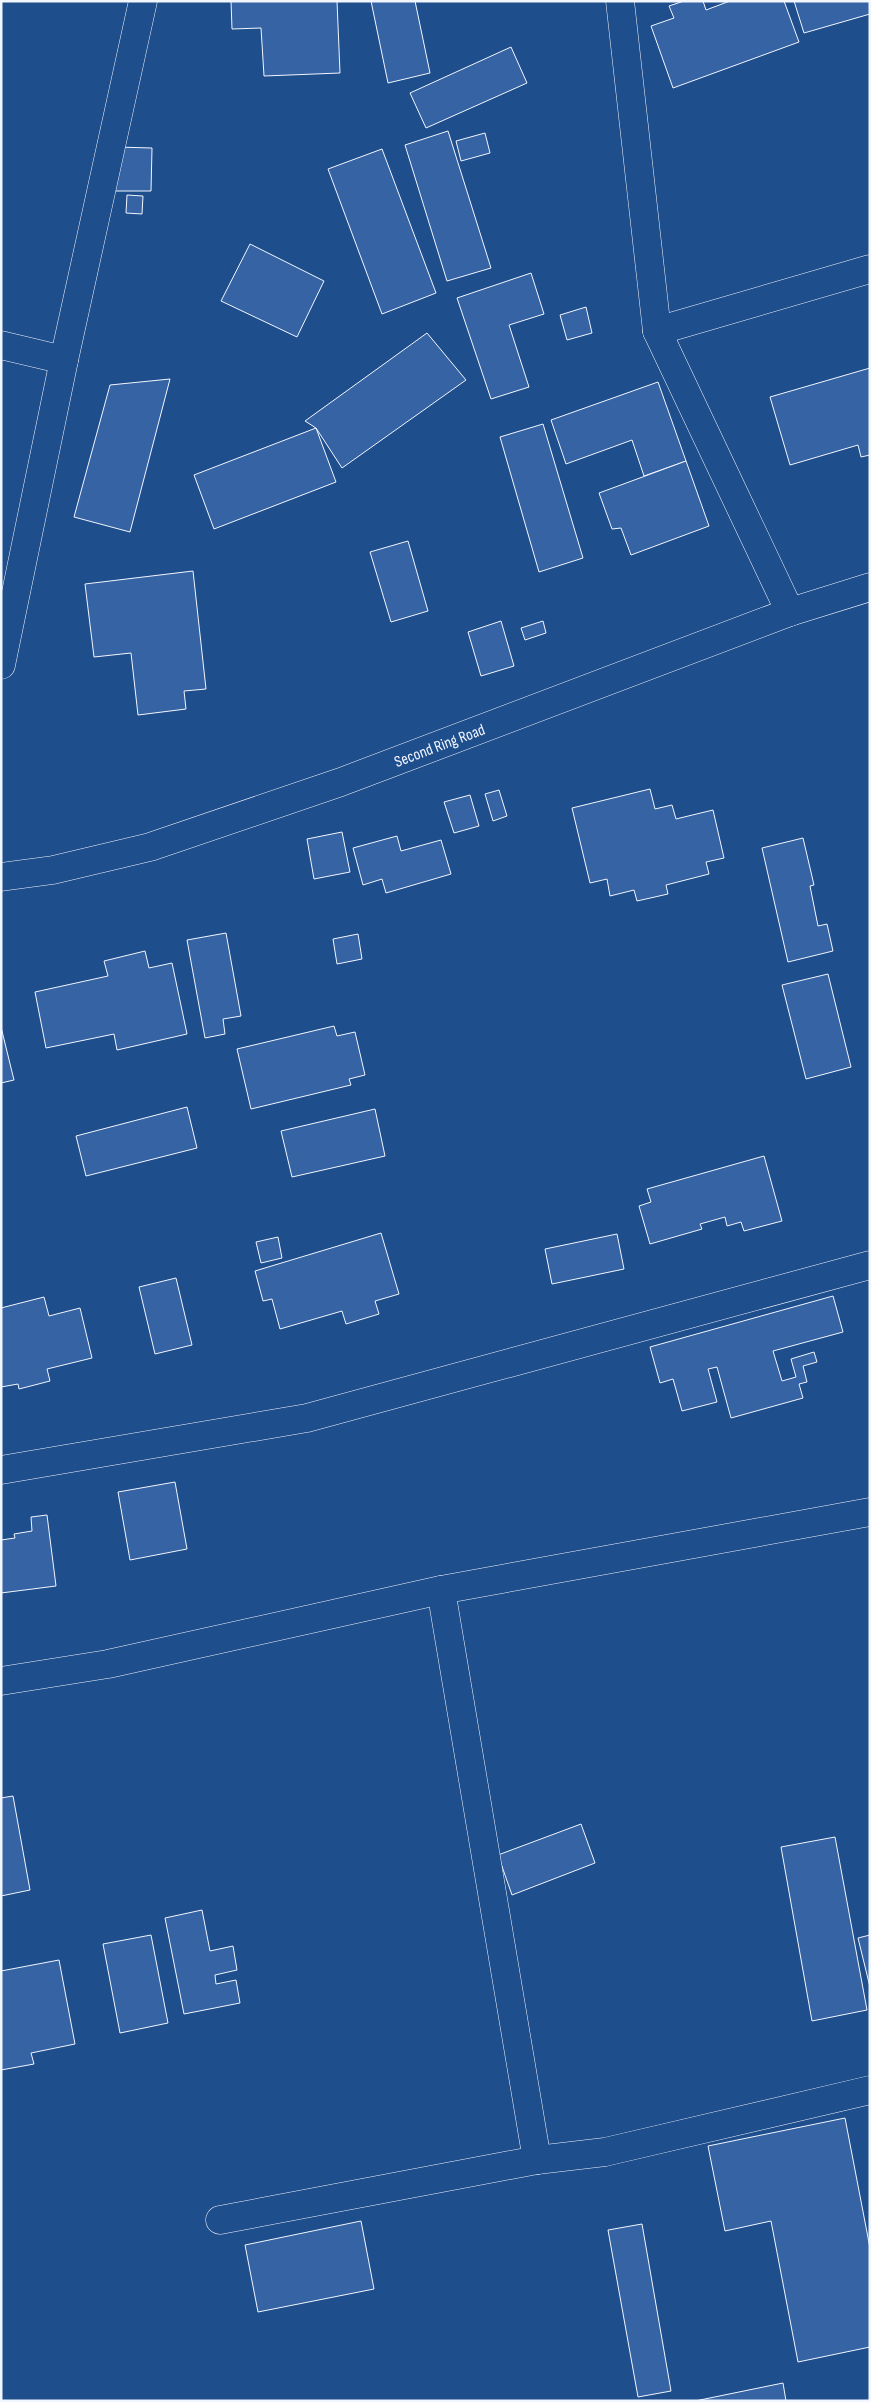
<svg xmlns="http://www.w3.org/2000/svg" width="871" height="2402" font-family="'Sofia Sans Condensed',sans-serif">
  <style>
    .building { fill: #3563a3; stroke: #f2f6ff }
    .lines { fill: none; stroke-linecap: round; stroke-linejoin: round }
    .minor-casing { stroke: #f2f6ff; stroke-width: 29 }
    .minor { stroke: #1f4e8c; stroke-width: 28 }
    .labels { text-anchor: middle; stroke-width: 4; stroke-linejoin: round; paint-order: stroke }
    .street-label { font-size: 16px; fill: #f2f6ff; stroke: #1f4e8c }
  </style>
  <rect width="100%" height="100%" fill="#1f4e8c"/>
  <g class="building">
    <path d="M 231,1 L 337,1 L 340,73 L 264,76 L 261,28 L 232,29 Z"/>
    <path d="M 371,1 L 415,1 L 430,73 L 388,83 Z"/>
    <path d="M 684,1 L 703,1 L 706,10 L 730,1 L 784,1 L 799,42 L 673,88 L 651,26 L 674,18 L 669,6 Z"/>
    <path d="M 794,1 L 870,1 L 870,14 L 804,33 Z"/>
    <path d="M 511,47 L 527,83 L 426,128 L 410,93 Z"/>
    <path d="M 448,131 L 491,268 L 447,281 L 405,145 Z"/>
    <path d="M 485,133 L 490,153 L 461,161 L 456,141 Z"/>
    <path d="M 116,147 L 152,148 L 151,191 L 115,191 Z"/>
    <path d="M 382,149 L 436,293 L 382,314 L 328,169 Z"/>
    <path d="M 127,195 L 143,196 L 142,214 L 126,213 Z"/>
    <path d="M 250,244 L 324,281 L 297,337 L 221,301 Z"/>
    <path d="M 531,273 L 544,314 L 509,325 L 529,387 L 491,399 L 457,298 Z"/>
    <path d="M 586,307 L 592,333 L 567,340 L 560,315 Z"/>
    <path d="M 427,333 L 466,380 L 342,468 L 316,428 L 305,421 Z"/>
    <path d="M 870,368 L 870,455 L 861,457 L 858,445 L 790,465 L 770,397 Z"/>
    <path d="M 170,379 L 130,532 L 74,517 L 110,385 Z"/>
    <path d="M 658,382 L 686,461 L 644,476 L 632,440 L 566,464 L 551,420 Z"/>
    <path d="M 543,424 L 583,558 L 539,572 L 500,437 Z"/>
    <path d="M 316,428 L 336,482 L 214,529 L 194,475 Z"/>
    <path d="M 686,461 L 709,526 L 631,555 L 621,528 L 612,529 L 599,493 Z"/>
    <path d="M 408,541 L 428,611 L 391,622 L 370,552 Z"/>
    <path d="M 193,571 L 206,689 L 184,691 L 186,709 L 138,715 L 131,653 L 94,657 L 85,584 Z"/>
    <path d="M 501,621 L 514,666 L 481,676 L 468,632 Z"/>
    <path d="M 543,621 L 546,633 L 525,640 L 521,628 Z"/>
    <path d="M 650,789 L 655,809 L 672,805 L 676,819 L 713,810 L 724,858 L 706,862 L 709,874 L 666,885 L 668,894 L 637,901 L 634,890 L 610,896 L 607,879 L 590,883 L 572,808 Z"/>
    <path d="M 499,790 L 507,816 L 493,821 L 485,794 Z"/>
    <path d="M 470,795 L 479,826 L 454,833 L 444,802 Z"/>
    <path d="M 342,832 L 350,872 L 314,879 L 307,839 Z"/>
    <path d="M 397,836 L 401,851 L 441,840 L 451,874 L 386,893 L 382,879 L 363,885 L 353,848 Z"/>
    <path d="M 803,838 L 814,885 L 810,886 L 818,926 L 827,924 L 833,951 L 788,962 L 762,848 Z"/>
    <path d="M 226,933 L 241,1016 L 223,1019 L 225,1034 L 205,1038 L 187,940 Z"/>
    <path d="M 358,934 L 362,959 L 337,964 L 333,939 Z"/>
    <path d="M 145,951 L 149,968 L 172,963 L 187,1034 L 117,1050 L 114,1034 L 46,1048 L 35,992 L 108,976 L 104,961 Z"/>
    <path d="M 828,974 L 851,1067 L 806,1079 L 782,985 Z"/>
    <path d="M 334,1026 L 337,1036 L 355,1032 L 365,1075 L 349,1079 L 351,1085 L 251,1109 L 237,1049 Z"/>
    <path d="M 1,1027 L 14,1080 L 1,1083 Z"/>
    <path d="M 187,1107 L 197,1148 L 86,1176 L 76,1136 Z"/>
    <path d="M 375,1109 L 385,1156 L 292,1177 L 281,1131 Z"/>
    <path d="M 764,1156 L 782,1221 L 744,1231 L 741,1222 L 727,1226 L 725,1217 L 700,1224 L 702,1229 L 650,1244 L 639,1206 L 651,1202 L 647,1189 Z"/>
    <path d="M 381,1233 L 399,1294 L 375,1301 L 379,1314 L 346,1324 L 342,1311 L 280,1329 L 272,1299 L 263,1301 L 255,1271 Z"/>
    <path d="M 617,1234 L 624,1269 L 552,1284 L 545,1249 Z"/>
    <path d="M 278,1237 L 282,1258 L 261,1263 L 256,1242 Z"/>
    <path d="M 176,1278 L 192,1345 L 155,1354 L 139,1287 Z"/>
    <path d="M 833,1296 L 843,1332 L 773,1351 L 782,1381 L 796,1377 L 791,1359 L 814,1352 L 817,1362 L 803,1366 L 807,1382 L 799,1384 L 803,1398 L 731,1418 L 717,1367 L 708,1369 L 717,1402 L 682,1411 L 673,1379 L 660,1383 L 650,1347 Z"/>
    <path d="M 44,1297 L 49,1316 L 80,1308 L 92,1358 L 47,1369 L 50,1381 L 19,1389 L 18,1384 L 1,1387 L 1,1308 Z"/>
    <path d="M 175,1482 L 187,1549 L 130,1560 L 118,1492 Z"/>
    <path d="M 47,1515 L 56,1586 L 1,1593 L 1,1540 L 15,1538 L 14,1534 L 32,1531 L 31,1517 Z"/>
    <path d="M 13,1796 L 30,1890 L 1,1896 L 1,1798 Z"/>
    <path d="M 581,1824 L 595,1863 L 512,1895 L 498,1855 Z"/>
    <path d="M 835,1837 L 867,2010 L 812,2021 L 781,1847 Z"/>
    <path d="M 202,1910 L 210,1951 L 233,1946 L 237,1970 L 215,1975 L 216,1984 L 236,1980 L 240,2003 L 184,2014 L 165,1918 Z"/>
    <path d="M 151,1935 L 168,2023 L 120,2033 L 103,1944 Z"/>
    <path d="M 870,1935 L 870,1987 L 858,1938 Z"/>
    <path d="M 59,1960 L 75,2044 L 31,2053 L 34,2064 L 1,2070 L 1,1971 Z"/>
    <path d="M 845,2118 L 870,2248 L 870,2347 L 798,2362 L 771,2221 L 725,2231 L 708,2146 Z"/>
    <path d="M 361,2221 L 374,2289 L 258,2312 L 245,2245 Z"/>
    <path d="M 642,2224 L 671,2391 L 638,2397 L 608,2230 Z"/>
    <path d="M 783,2383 L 786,2401 L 695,2401 Z"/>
  </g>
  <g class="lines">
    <defs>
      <g id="minor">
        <path d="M 620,1 L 657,331 L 790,612"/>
        <path d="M 657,331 L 870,269"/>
        <path d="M 1,345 L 64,360"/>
        <path d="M 1,665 L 64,360 L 143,1"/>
        <path id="s1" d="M 1,877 L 53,870 L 150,847 L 341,782 L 790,612 L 870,587"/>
        <path d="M 1,1470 L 307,1418 L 870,1265"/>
        <path d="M 441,1590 L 537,2160 L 605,2152 L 870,2090"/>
        <path d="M 1,1681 L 108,1664 L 441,1590 L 870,1512"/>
        <path d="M 220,2220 L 537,2160"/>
      </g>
    </defs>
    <use href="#minor" class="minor-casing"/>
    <use href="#minor" class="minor"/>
  </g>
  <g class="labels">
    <g class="street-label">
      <text dy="6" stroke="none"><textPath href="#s1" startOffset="459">Second Ring Road</textPath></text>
    </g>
  </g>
  <rect width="871" height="2402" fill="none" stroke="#f2f6ff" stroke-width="5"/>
</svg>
